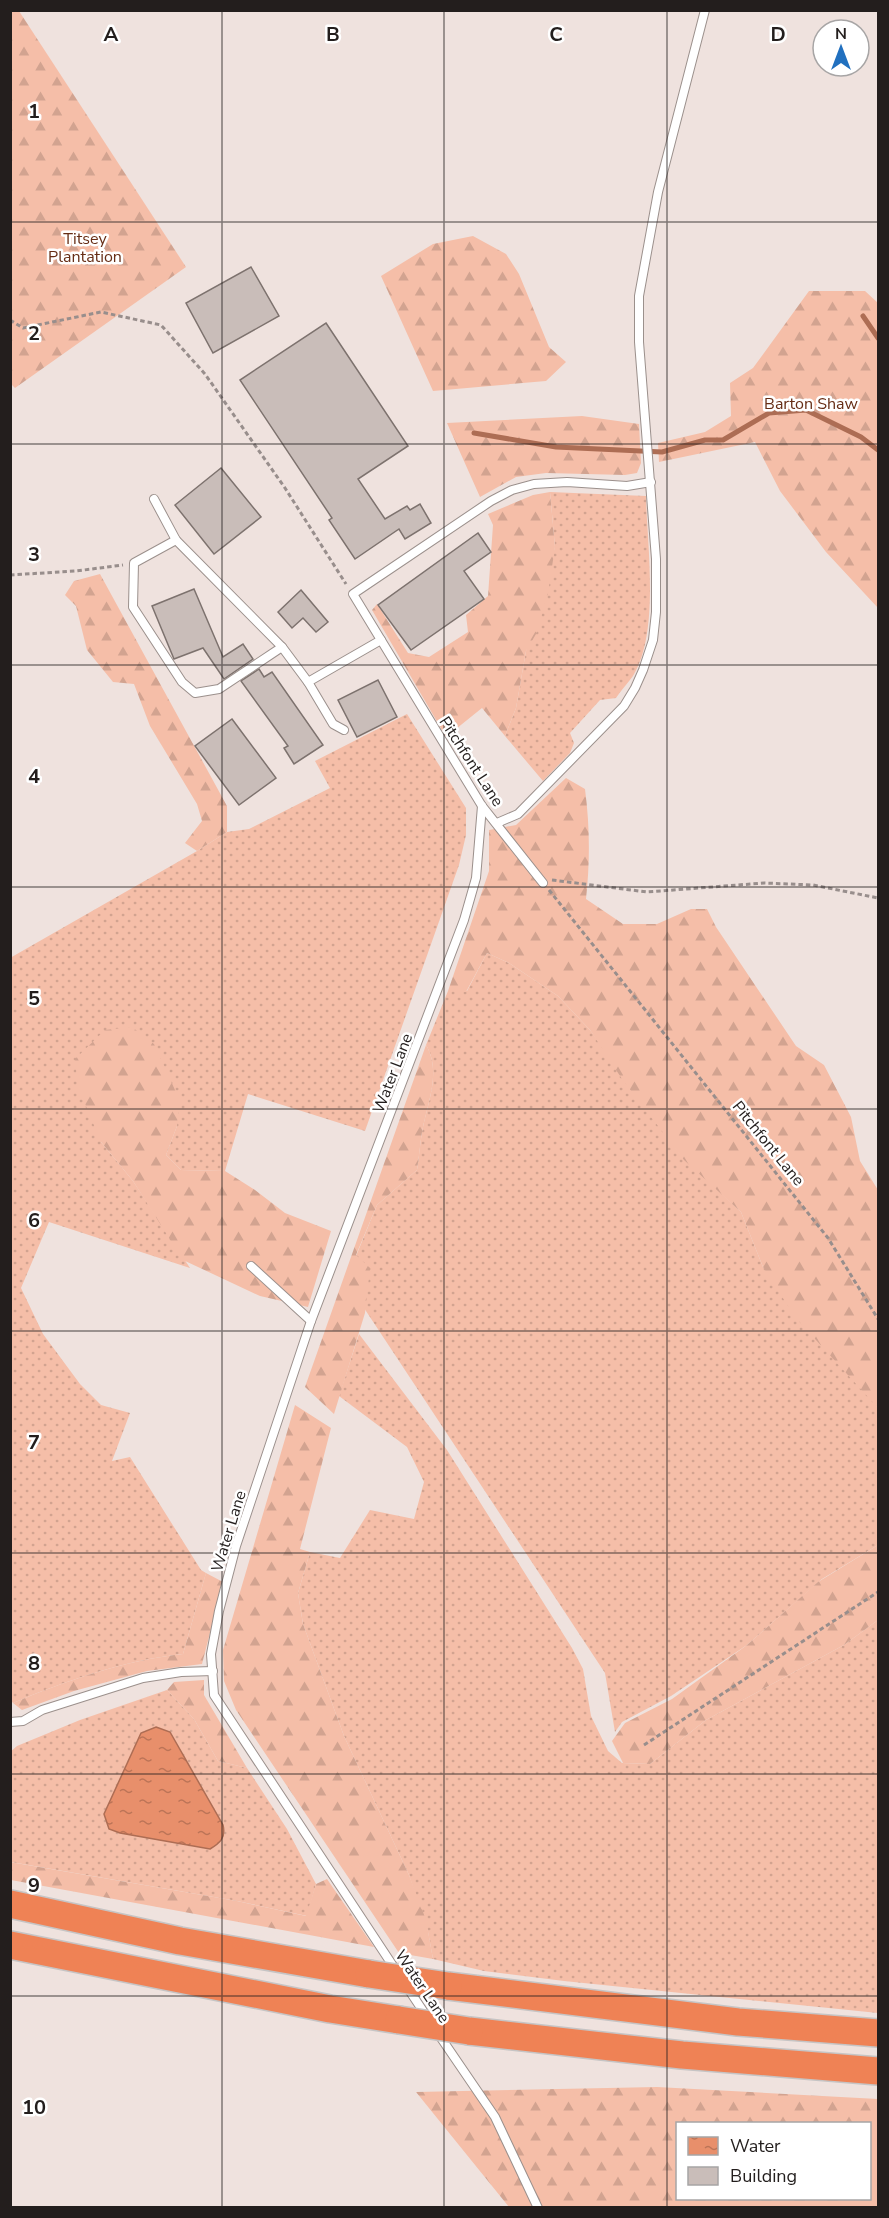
<svg xmlns="http://www.w3.org/2000/svg" width="889" height="2218" font-family="'Nunito Sans',sans-serif">
  <style>
    .grass { fill: url(#grass-dots) }
    .forest { fill: url(#forest-firs); fill-rule: evenodd }
    .water { fill: url(#water-ripples); stroke: #ad6d54; stroke-width: 1.5 }
    .lines { fill: none; stroke-linecap: round; stroke-linejoin: round }
    .stream { stroke: #ad6d54; stroke-width: 5 }
    .building { fill: #c9bdb9; stroke: #7d726e; stroke-width: 1.5 }
    .service-casing { stroke: #9b908c; stroke-width: 10 }
    .motorway-casing { stroke: #c6c4c4; stroke-width: 30 }
    .path { stroke: #988e8c; stroke-width: 3; stroke-dasharray: 4.5 3; stroke-linecap: butt }
    .service { stroke: #fff; stroke-width: 8 }
    .motorway { stroke: #ef8255; stroke-width: 27 }
    .motorway-bridge-casing { stroke: #c6c4c4; stroke-width: 30; stroke-linecap: butt }
    .motorway-bridge { stroke: #ef8255; stroke-width: 27 }
    .grid { fill: none; stroke: #231e1d; stroke-width: 1.5; stroke-opacity: 0.55 }
    .labels { text-anchor: middle; stroke-width: 5; stroke-linejoin: round; paint-order: stroke }
    .park-label { font-size: 16px; fill: #662d15; stroke: #fff }
    .street-label { font-size: 16px; fill: #231e1d; stroke: #fff }
    .grid-label { font-size: 20px; text-anchor: middle; font-weight: bold; fill: #231e1d; stroke: #fff; stroke-width: 5; stroke-linejoin: round; paint-order: stroke }
  </style>
  <defs>
    <pattern id="grass-dots" width="8" height="8" patternUnits="userSpaceOnUse" patternTransform="scale(1.5)"><rect width="8" height="8" fill="#f5bea8"/><path d="M2 2h.1M6 6h.1" fill="none" stroke="#d2a390" stroke-width="1.8" stroke-linecap="round"/></pattern>
    <pattern id="forest-firs" width="22" height="20" patternUnits="userSpaceOnUse" patternTransform="scale(1.5)"><rect width="22" height="20" fill="#f5bea8"/><path d="M5 1l3.5 6h-7zM16 11l3.5 6h-7z" fill="#d2a390"/></pattern>
    <pattern id="water-ripples" width="26" height="14" patternUnits="userSpaceOnUse" patternTransform="scale(1.5)"><rect width="26" height="14" fill="#e88f6b"/><path d="M2 4q2-2 4 0t4 0M15 11q2-2 4 0t4 0" fill="none" stroke="#bc7457"/></pattern>
  </defs>
  <rect width="100%" height="100%" fill="#efe2de"/>
  <g class="grass">
    <path d="M 550,492 L 646,496 C 647,546 660,632 633,676 C 628,683 621,690 616,698 L 600,700 L 570,733 L 574,743 L 570,753 L 543,781 L 505,736 L 516,708 L 526,651 L 555,547 Z"/>
    <path d="M 407,714 L 466,808 L 466,835 L 459,865 L 365,1131 L 248,1094 L 225,1171 L 181,1170 L 166,1155 L 177,1126 L 101,1142 L 133,1181 L 190,1268 L 49,1222 L 21,1288 L 43,1334 L 80,1384 L 101,1405 L 130,1413 L 112,1461 L 130,1457 L 201,1570 L 206,1573 L 183,1654 C 126,1660 65,1681 13,1703 L 10,1699 L 10,958 L 197,851 L 227,832 L 249,829 L 330,788 L 315,761 Z"/>
    <path d="M 487,953 L 509,963 L 558,996 L 590,1030 L 680,1154 L 741,1212 L 763,1267 L 849,1367 L 878,1408 L 878,1545 L 822,1579 L 747,1645 L 671,1696 L 622,1722 L 615,1732 L 605,1673 L 364,1308 L 356,1256 L 377,1205 L 417,1170 C 419,1157 420,1144 422,1132 C 427,1104 442,1072 426,1045 L 448,991 L 467,991 Z"/>
    <path d="M 359,1334 L 447,1450 L 572,1648 L 583,1669 L 591,1716 L 608,1751 L 622,1763 L 650,1764 L 706,1720 L 844,1645 L 878,1620 L 878,2013 L 564,1981 L 484,1971 L 433,1959 L 428,1932 L 409,1875 L 344,1736 L 303,1624 L 298,1593 L 310,1552 L 340,1558 L 370,1510 L 414,1519 L 424,1482 L 407,1447 L 339,1396 Z"/>
    <path d="M 167,1690 L 194,1719 L 218,1761 L 247,1768 L 287,1829 L 316,1884 L 307,1916 L 237,1901 L 11,1862 L 10,1752 L 17,1746 L 80,1720 Z"/>
  </g>
  <g class="forest">
    <path d="M 10,11 L 19,11 L 186,267 L 15,388 L 10,383 Z"/>
    <path d="M 473,236 L 506,254 L 519,274 L 549,347 L 566,362 L 546,381 L 433,391 L 381,276 L 433,244 Z"/>
    <path d="M 809,291 L 865,291 L 878,303 L 878,608 L 826,552 L 780,491 L 755,442 L 659,462 L 658,443 L 705,432 L 731,416 L 730,383 L 753,368 Z"/>
    <path d="M 582,416 L 639,424 L 641,463 L 637,473 L 625,475 L 546,473 L 516,477 L 480,497 L 447,423 Z"/>
    <path d="M 550,492 L 555,547 L 548,593 L 536,634 L 526,651 L 516,708 L 505,736 L 482,708 L 446,737 L 372,610 L 377,604 L 408,653 L 429,657 L 468,632 L 466,615 L 488,596 L 493,525 L 488,514 L 533,495 Z"/>
    <path d="M 100,574 L 227,806 L 227,832 L 197,851 L 185,843 L 202,821 L 197,804 L 150,726 L 134,684 L 113,682 L 87,650 L 76,606 L 65,595 L 74,581 Z"/>
    <path d="M 566,778 L 585,789 C 590,827 590,862 586,899 L 623,924 L 657,924 L 691,909 L 707,909 L 716,927 L 796,1046 L 824,1065 L 851,1117 L 860,1161 L 878,1190 L 878,1408 L 795,1317 L 763,1267 L 741,1212 L 684,1160 L 622,1079 L 590,1030 L 558,996 L 509,963 L 487,953 L 466,992 L 448,991 L 489,871 L 489,830 L 516,825 Z"/>
    <path d="M 132,1027 L 154,1044 L 180,1101 L 177,1126 L 166,1155 L 181,1170 L 225,1171 L 255,1190 L 285,1213 L 331,1231 L 308,1307 L 260,1296 L 183,1260 L 133,1181 L 101,1142 L 78,1087 L 75,1059 L 105,1030 Z"/>
    <path d="M 426,1045 C 442,1072 427,1104 422,1132 C 420,1145 419,1157 417,1170 L 377,1205 L 356,1255 L 370,1268 L 365,1313 L 334,1414 L 305,1387 Z"/>
    <path d="M 295,1405 L 331,1428 L 300,1549 L 310,1552 L 298,1593 L 303,1624 L 344,1736 L 409,1875 L 426,1920 L 433,1959 L 399,1953 L 236,1710 L 224,1681 L 223,1650 Z"/>
    <path d="M 878,1545 L 878,1620 L 844,1645 L 706,1720 L 650,1764 L 623,1763 L 612,1741 L 625,1723 L 672,1699 L 747,1645 L 818,1582 Z"/>
    <path d="M 206,1573 L 223,1582 L 202,1664 L 147,1671 L 74,1691 L 22,1710 L 13,1703 C 65,1681 126,1660 183,1654 Z"/>
    <path d="M 204,1680 L 204,1695 L 247,1768 L 218,1761 L 194,1719 L 167,1690 L 174,1682 Z"/>
    <path d="M 10,1862 L 237,1901 L 306,1916 L 316,1884 L 327,1879 L 374,1947 L 11,1880 Z"/>
    <path d="M 657,2087 L 878,2099 L 878,2207 L 509,2207 L 416,2092 ZM 678,2124 L 870,2124 L 870,2198 L 678,2198 Z"/>
  </g>
  <path class="water" d="M 156,1727 L 170,1732 L 223,1825 C 226,1838 220,1843 210,1849 L 120,1833 L 109,1829 L 104,1814 L 141,1733 Z"/>
  <g class="lines">
    <g class="stream">
      <path d="M 863,316 L 878,338"/>
      <path d="M 474,433 L 556,447 L 662,452 L 705,440 L 723,440 L 769,413 L 806,410 L 861,437 L 878,450"/>
    </g>
  </g>
  <g class="building">
    <path d="M 251,267 L 279,316 L 213,353 L 186,303 Z"/>
    <path d="M 326,323 L 408,446 L 358,479 L 385,519 L 407,506 L 410,510 L 420,504 L 431,523 L 405,539 L 399,529 L 355,559 L 329,520 L 332,518 L 240,380 Z"/>
    <path d="M 221,468 L 261,517 L 214,554 L 175,505 Z"/>
    <path d="M 478,533 L 491,552 L 464,571 L 484,599 L 411,650 L 378,605 Z"/>
    <path d="M 194,589 L 223,657 L 243,644 L 253,659 L 224,679 L 203,648 L 174,659 L 152,606 Z"/>
    <path d="M 301,590 L 328,622 L 316,632 L 303,618 L 292,628 L 278,612 Z"/>
    <path d="M 259,669 L 264,677 L 272,672 L 323,745 L 294,764 L 284,748 L 288,746 L 241,681 Z"/>
    <path d="M 378,680 L 397,717 L 357,737 L 338,700 Z"/>
    <path d="M 232,719 L 276,778 L 239,805 L 195,746 Z"/>
  </g>
  <g class="lines">
    <defs>
      <g id="service">
        <path d="M 154,499 L 176,540 L 282,647 L 308,682 L 333,724 L 344,730"/>
        <path d="M 176,540 L 134,563 L 133,607 L 182,682 L 195,693 L 219,689 L 282,647"/>
        <path d="M 308,682 L 381,640"/>
        <path d="M 497,823 L 518,814 L 624,706 L 635,688 L 643,670 L 653,640 L 656,612 L 656,559 L 639,342 L 639,296 L 658,192 L 705,10"/>
        <path d="M 543,883 L 482,806 L 353,594 L 491,501 L 512,490 L 534,484 L 567,482 L 627,486 L 651,482"/>
        <path d="M 251,1266 L 311,1321"/>
        <path d="M 10,1722 L 23,1721 L 42,1710 L 143,1678 L 181,1672 L 213,1671"/>
        <path d="M 397,1972 L 214,1695 L 211,1654 L 219,1611 L 236,1546 L 311,1321 L 464,920 L 476,878 L 482,806"/>
        <path d="M 407,1987 L 427,2017"/>
        <path d="M 437,2032 L 495,2117 L 538,2208"/>
      </g>
      <g id="motorway">
        <path d="M 10,1904 L 180,1941 L 369,1974"/>
        <path d="M 10,1945 L 330,2009 L 399,2020"/>
        <path d="M 448,1986 L 738,2022 L 878,2033"/>
        <path d="M 469,2031 L 682,2055 L 878,2071"/>
      </g>
    </defs>
    <use href="#service" class="service-casing"/>
    <use href="#motorway" class="motorway-casing"/>
    <g class="path">
      <path d="M 10,320 L 23,328 L 101,312 L 161,325 L 205,374 L 285,488 L 346,584"/>
      <path d="M 10,575 L 76,571 L 123,565"/>
      <path d="M 552,880 L 647,892 L 764,883 L 813,885 L 878,898"/>
      <path d="M 549,890 L 828,1238 L 878,1319"/>
      <path d="M 644,1745 L 878,1592"/>
    </g>
    <use href="#service" class="service"/>
    <use href="#motorway" class="motorway"/>
    <defs>
      <g id="motorway-bridge">
        <path d="M 369,1974 L 448,1986"/>
        <path d="M 399,2020 L 469,2031"/>
      </g>
    </defs>
    <use href="#motorway-bridge" class="motorway-bridge-casing"/>
    <use href="#motorway-bridge" class="motorway-bridge"/>
  </g>
  <path class="grid" d="M 222,10 L 222,2208M 444,10 L 444,2208M 667,10 L 667,2208M 10,222 L 878,222M 10,444 L 878,444M 10,665 L 878,665M 10,887 L 878,887M 10,1109 L 878,1109M 10,1331 L 878,1331M 10,1553 L 878,1553M 10,1774 L 878,1774M 10,1996 L 878,1996"/>
  <g class="labels">
    <g class="park-label">
      <text x="85" y="244">Titsey<tspan x="85" dy="18">Plantation</tspan></text>
      <text x="811" y="409">Barton Shaw</text>
    </g>
    <g class="street-label">
      <text transform="translate(472 761) rotate(57)" y="6">Pitchfont Lane</text>
      <text transform="translate(392 1073) rotate(-69)" y="6">Water Lane</text>
      <text transform="translate(769 1143) rotate(51)" y="6">Pitchfont Lane</text>
      <text transform="translate(228 1531) rotate(-73)" y="6">Water Lane</text>
      <text transform="translate(423 1986) rotate(56)" y="6">Water Lane</text>
    </g>
  </g>
  <g class="grid-label">
    <text x="111" y="41">A</text>
    <text x="333" y="41">B</text>
    <text x="556" y="41">C</text>
    <text x="778" y="41">D</text>
    <text x="34" y="118">1</text>
    <text x="34" y="340">2</text>
    <text x="34" y="561">3</text>
    <text x="34" y="783">4</text>
    <text x="34" y="1005">5</text>
    <text x="34" y="1227">6</text>
    <text x="34" y="1449">7</text>
    <text x="34" y="1670">8</text>
    <text x="34" y="1892">9</text>
    <text x="34" y="2114">10</text>
  </g>
  <rect width="889" height="2218" fill="none" stroke="#231e1d" stroke-width="24"/>
  <rect x="676" y="2122" width="195" height="78" fill="#ffffff" stroke="#a7a5a5" stroke-width="1.5"/>
  <rect x="688" y="2137" width="30" height="18" fill="url(#water-ripples)" stroke="#a7a5a5" stroke-width="1.5"/>
  <text x="730" y="2152" font-size="18" fill="#231e1d">Water</text>
  <rect x="688" y="2167" width="30" height="18" fill="#c9bdb9" stroke="#a7a5a5" stroke-width="1.5"/>
  <text x="730" y="2182" font-size="18" fill="#231e1d">Building</text>
  <g transform="translate(841 48)"><circle r="28" fill="#ffffff" stroke="#a7a5a5" stroke-width="1.5"/>
  <path d="M0-4.5L10 22L0 15L-10 22Z" fill="#2170bf"/>
  <text y="-9" font-size="16" font-weight="bold" text-anchor="middle" fill="#231e1d">N</text>
  </g>
</svg>
